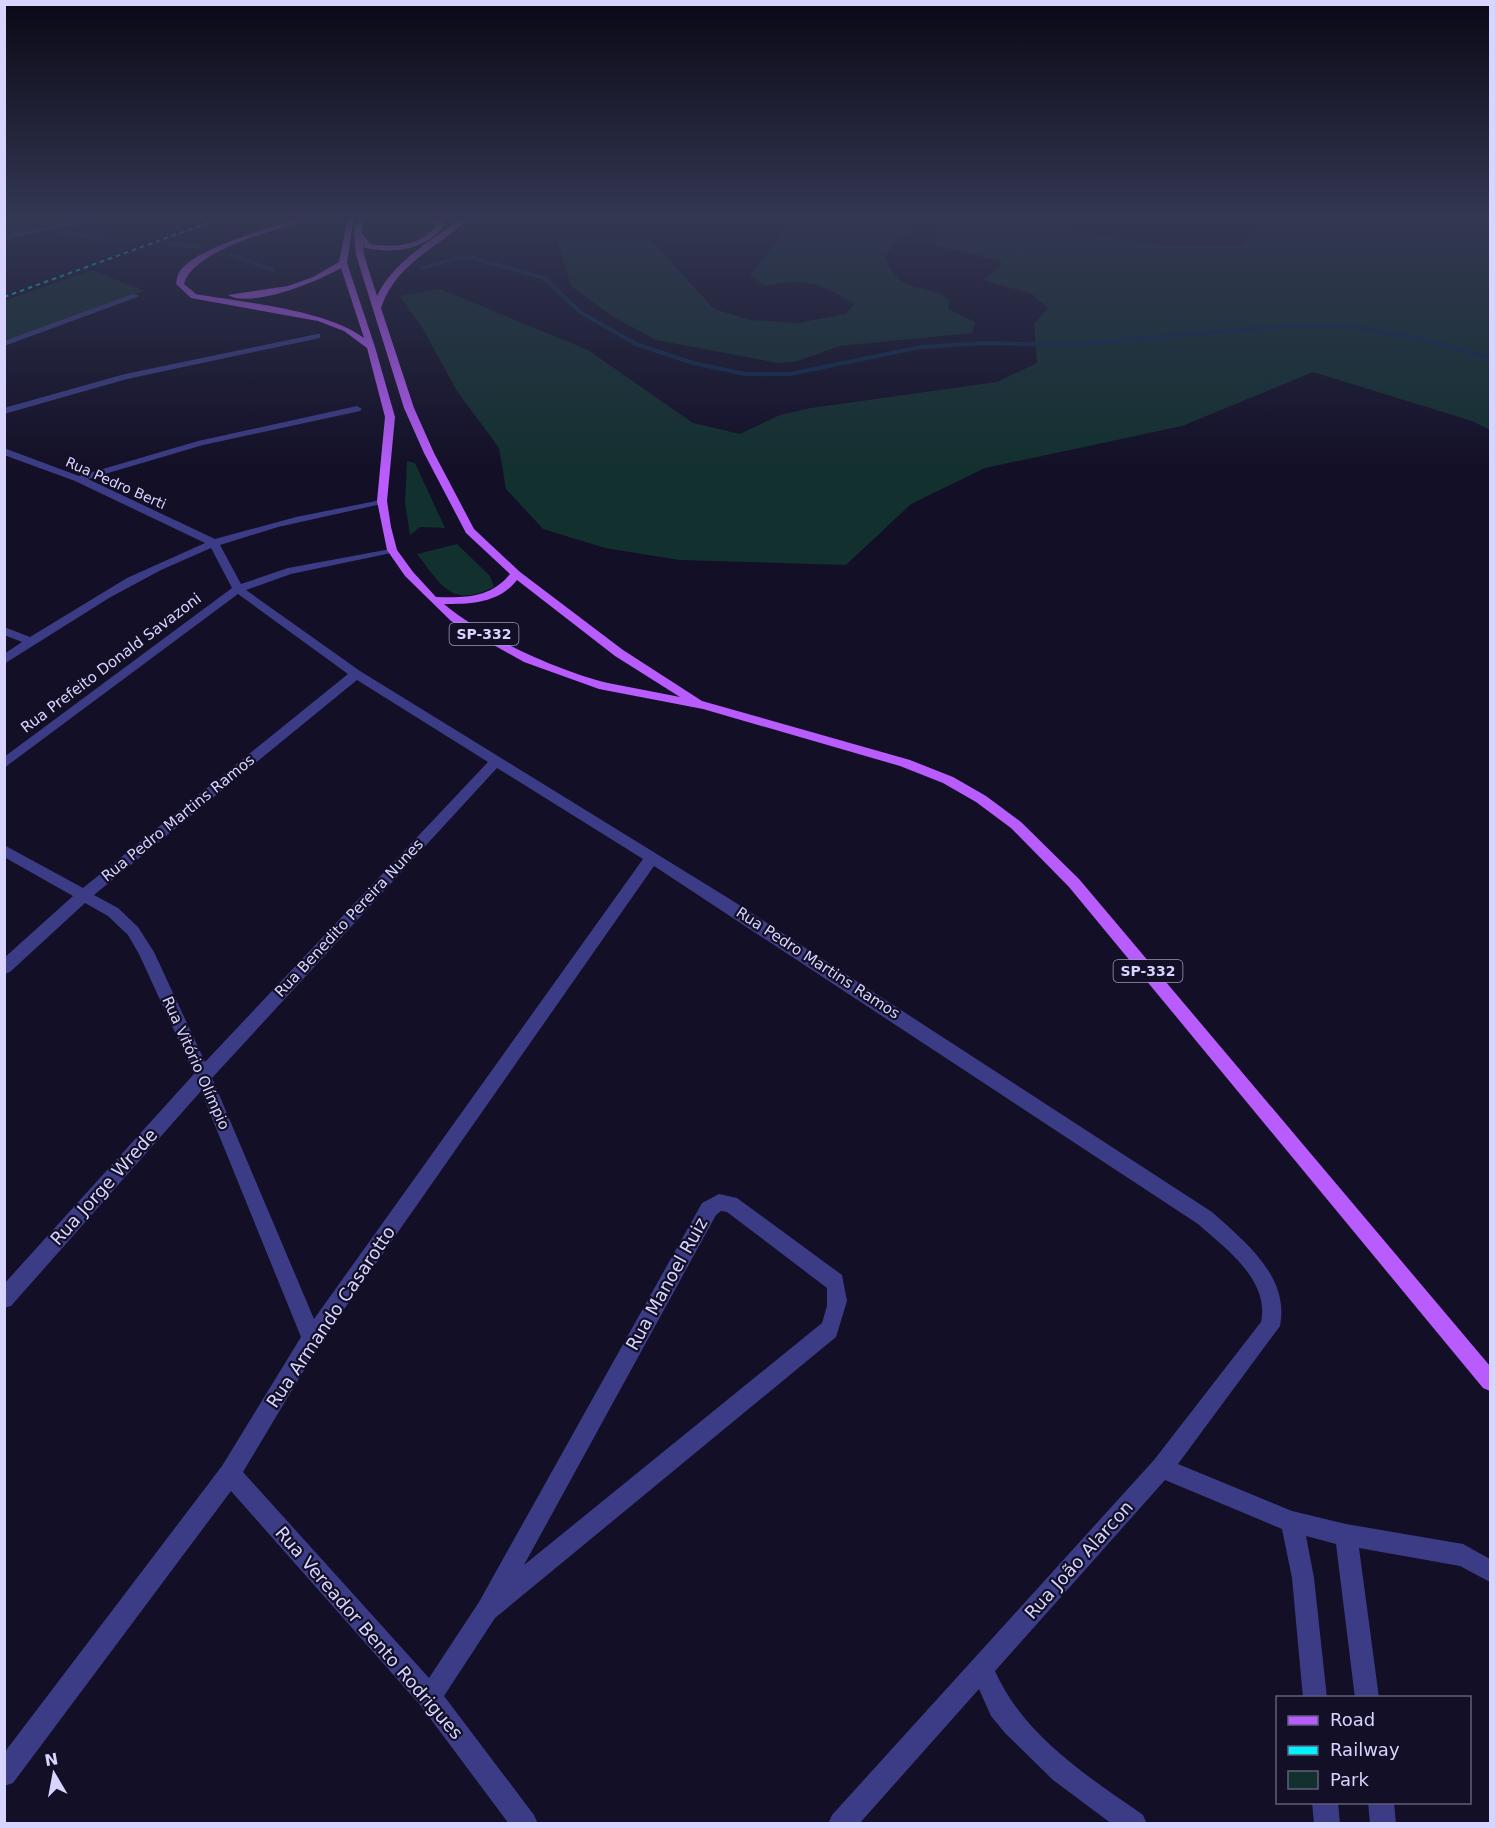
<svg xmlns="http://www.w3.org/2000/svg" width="1495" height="1828" font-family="'DejaVu Sans',sans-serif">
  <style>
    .green { fill: #12302e }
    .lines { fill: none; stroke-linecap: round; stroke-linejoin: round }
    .stream { stroke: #0e294b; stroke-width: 4 }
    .minor { fill: #3b3c85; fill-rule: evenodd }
    .major { fill: #b95cfe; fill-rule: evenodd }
    .rail { stroke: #02f3fe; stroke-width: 2; stroke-dasharray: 4.5 4; stroke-linecap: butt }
    .labels { text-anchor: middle; stroke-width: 4.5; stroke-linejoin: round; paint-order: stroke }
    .far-street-label { font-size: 14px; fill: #d7d5ff; stroke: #120f26 }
    .shield { fill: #120f26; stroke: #9c9abe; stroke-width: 1.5 }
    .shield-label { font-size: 14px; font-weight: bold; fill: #d7d5ff }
    .street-label { font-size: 15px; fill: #d7d5ff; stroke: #120f26 }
    .near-street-label { font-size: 18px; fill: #d7d5ff; stroke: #120f26 }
  </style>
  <rect width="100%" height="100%" fill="#120f26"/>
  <g class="green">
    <path d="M 5,216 L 102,216 L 5,237 Z"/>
    <path d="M 1235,216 L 1490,216 L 1490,430 L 1472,421 L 1313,372 L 1182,426 L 985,468 L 911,504 L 846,565 L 679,560 L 605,548 L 543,529 L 506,489 L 499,448 L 457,391 L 423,329 L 400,296 L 440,289 L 588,350 L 693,423 L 740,434 L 780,415 L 811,408 L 997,382 L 1037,363 L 1034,324 L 1048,308 L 1032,294 L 983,280 L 999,269 L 1002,261 L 935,245 L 934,228 L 962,221 L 1030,223 L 1162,245 L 1238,246 L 1262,230 L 1259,222 Z"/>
    <path d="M 879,218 L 905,223 L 913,231 L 895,242 L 885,257 C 903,298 918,280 949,299 L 948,309 L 975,322 L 972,333 L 840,346 L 797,361 L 778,363 L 656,340 L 612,316 L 571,286 L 557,239 L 650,239 L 714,309 L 750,320 L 797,323 L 846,314 L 854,304 C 817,281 807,278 765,286 L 750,275 L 789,226 L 825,224 L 866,228 Z"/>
    <path d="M 92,270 L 144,291 L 5,341 L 4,301 Z"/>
    <path d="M 407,461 L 415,463 L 445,528 L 420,527 L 410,535 L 405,503 Z"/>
    <path d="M 457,544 L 490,576 L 494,587 C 451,608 443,587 417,554 Z"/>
  </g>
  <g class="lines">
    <g class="stream">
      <path d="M 41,216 L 51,224"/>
      <path d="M 61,232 L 116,241"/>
      <path d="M 170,244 L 201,247"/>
      <path d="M 231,255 L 273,270"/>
      <path d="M 422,268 L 457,258 L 473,258 L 544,278 L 580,312 L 636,344 L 693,363 L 745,374 L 790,374 L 921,347 L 984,343 L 1066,345 L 1288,326 L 1348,326 L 1417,338 L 1490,358"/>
    </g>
    <g class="minor">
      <path d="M 102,216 L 114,216 L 4,240 L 4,236 Z"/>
      <path d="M 133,294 L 140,296 L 4,346 L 4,341 Z"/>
      <path d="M 317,334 L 320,334 L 320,338 L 127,379 L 4,414 L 4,408 L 125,374 Z"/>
      <path d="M 357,406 L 362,409 L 360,411 L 203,445 L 88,479 L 215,539 L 296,517 L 386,499 L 386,503 L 278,527 L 220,545 L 241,584 L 288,568 L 396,548 L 396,552 L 291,574 L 246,590 L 360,671 L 733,901 L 1212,1212 C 1244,1241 1290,1276 1280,1326 L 1178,1464 L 1292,1511 L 1346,1524 L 1463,1544 L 1490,1559 L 1490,1582 L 1460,1566 L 1359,1548 L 1379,1698 L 1355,1698 L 1336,1544 L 1306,1536 L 1314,1578 L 1327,1698 L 1303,1698 L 1292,1578 L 1282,1529 L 1165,1480 L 995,1671 C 1024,1736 1086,1775 1143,1815 L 1147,1824 L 1112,1824 L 1053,1780 L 1005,1733 L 991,1716 L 979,1689 L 859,1824 L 828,1824 L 832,1815 L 1154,1460 L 1261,1322 C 1270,1280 1225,1248 1198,1224 L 654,866 L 319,1345 L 243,1472 L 429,1678 L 479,1602 L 702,1203 L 719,1194 L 737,1198 L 842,1275 L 847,1301 L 836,1337 L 495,1618 L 444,1696 L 534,1815 L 538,1824 L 509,1824 L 421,1706 L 231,1491 L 13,1783 L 4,1786 L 4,1753 L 222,1466 L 301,1337 L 201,1091 L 11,1306 L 4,1308 L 4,1284 L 194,1074 L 139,954 L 128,935 L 108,916 L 85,903 L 10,972 L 4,974 L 4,958 L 73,896 L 4,857 L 4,845 L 83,888 L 348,674 L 238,594 L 4,768 L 4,757 L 232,588 L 211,548 L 161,570 L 109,598 L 4,664 L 4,654 L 22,642 L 4,635 L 4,627 L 30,637 L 127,578 L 205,543 L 75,481 L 4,455 L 4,448 L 79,476 L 198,441 ZM 357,680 L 488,762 L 205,1062 L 154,952 L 138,927 L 118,908 L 94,895 ZM 497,768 L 643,859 L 314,1319 L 212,1078 ZM 721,1211 L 727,1212 L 827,1288 L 827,1306 L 822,1323 L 524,1565 L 716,1215 Z"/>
      <path d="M 1312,1802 L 1338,1802 L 1340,1824 L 1314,1824 Z"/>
      <path d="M 1368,1802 L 1394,1802 L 1396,1824 L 1370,1824 Z"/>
    </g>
    <path class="major" d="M 308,216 L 334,216 L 307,223 L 304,221 C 273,231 192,251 184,284 L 196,294 C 245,303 325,309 364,338 L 341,268 C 319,281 251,309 228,295 L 288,286 L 313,277 L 339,262 L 348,216 L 354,216 L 347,263 L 375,347 L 395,417 L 387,501 L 391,527 L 397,550 L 413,572 L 436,597 C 464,598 491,598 510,574 L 466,533 L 424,453 L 404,408 L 356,255 L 354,233 L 358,216 L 364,216 L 362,233 L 370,244 C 396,248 420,246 437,225 L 424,216 L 440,219 L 445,225 C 425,250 395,254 365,248 L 363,244 L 364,255 L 377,296 C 394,260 434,239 465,216 L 472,216 C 440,247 396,262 381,308 L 414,408 L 434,453 L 474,529 L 520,572 L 623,650 L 702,701 L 910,760 L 953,777 L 986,796 L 1021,822 L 1079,879 L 1490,1366 L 1490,1391 L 1483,1388 L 1069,887 L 1011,828 L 976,802 L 943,783 L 900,766 L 703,709 L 599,689 L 524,662 L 451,621 L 405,576 L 387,550 L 377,501 L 385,417 L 367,348 L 344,331 L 318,321 L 191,298 L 176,284 C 177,281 177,274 180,271 C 196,247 279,225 308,216 ZM 517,580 L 615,656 L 680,697 C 656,692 632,688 608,683 C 560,672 481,636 444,604 C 471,604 499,603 517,580 Z"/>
    <path class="rail" d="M 4,297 L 227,216"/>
  </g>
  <linearGradient id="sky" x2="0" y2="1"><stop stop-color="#0a0815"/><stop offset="0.46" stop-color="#333752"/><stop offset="1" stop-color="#333752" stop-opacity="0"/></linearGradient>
  <rect width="1495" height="472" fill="url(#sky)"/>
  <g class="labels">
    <g class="far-street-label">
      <text transform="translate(116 483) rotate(24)" y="5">Rua Pedro Berti</text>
    </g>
    <g class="shield">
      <rect x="449.5" y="623" width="69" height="22" rx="4.5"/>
      <rect x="1113.5" y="960" width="69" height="22" rx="4.5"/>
    </g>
    <g class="shield-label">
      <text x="484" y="639">SP-332</text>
      <text x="1148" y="976">SP-332</text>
    </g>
    <g class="street-label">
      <text transform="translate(111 663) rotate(-37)" y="5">Rua Prefeito Donald Savazoni</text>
      <text transform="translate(178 818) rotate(-39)" y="5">Rua Pedro Martins Ramos</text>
      <text transform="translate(349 918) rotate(-47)" y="5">Rua Benedito Pereira Nunes</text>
      <text transform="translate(818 963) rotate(33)" y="5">Rua Pedro Martins Ramos</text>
      <text transform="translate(196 1063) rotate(66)" y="5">Rua Vitório Olímpio</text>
    </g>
    <g class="near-street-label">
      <text transform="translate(104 1187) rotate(-48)" y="6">Rua Jorge Wrede</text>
      <text transform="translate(667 1284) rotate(-61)" y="6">Rua Manoel Ruiz</text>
      <text transform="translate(331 1317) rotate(-56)" y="6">Rua Armando Casarotto</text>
      <text transform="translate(1079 1560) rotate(-48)" y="6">Rua João Alarcon</text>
      <text transform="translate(369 1633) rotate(49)" y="6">Rua Vereador Bento Rodrigues</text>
    </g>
  </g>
  <rect width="1495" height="1828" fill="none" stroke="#d7d5ff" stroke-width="12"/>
  <rect x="1276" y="1696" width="195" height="108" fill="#120f26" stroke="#615e7d" stroke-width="1.5"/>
  <rect x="1288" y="1716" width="30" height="9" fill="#b95cfe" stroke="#615e7d" stroke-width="1.5"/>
  <text x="1330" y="1726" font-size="18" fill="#d7d5ff">Road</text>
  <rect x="1288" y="1746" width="30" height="9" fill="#02f3fe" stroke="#615e7d" stroke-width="1.5"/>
  <text x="1330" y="1756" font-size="18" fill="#d7d5ff">Railway</text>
  <rect x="1288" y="1771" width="30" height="18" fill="#12302e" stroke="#615e7d" stroke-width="1.5"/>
  <text x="1330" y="1786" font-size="18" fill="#d7d5ff">Park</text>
  <g transform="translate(54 1774) rotate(350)" stroke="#120f26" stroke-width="4.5" paint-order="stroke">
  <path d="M0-4.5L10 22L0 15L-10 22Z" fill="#d7d5ff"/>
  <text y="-9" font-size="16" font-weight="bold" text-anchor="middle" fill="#d7d5ff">N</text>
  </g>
</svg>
